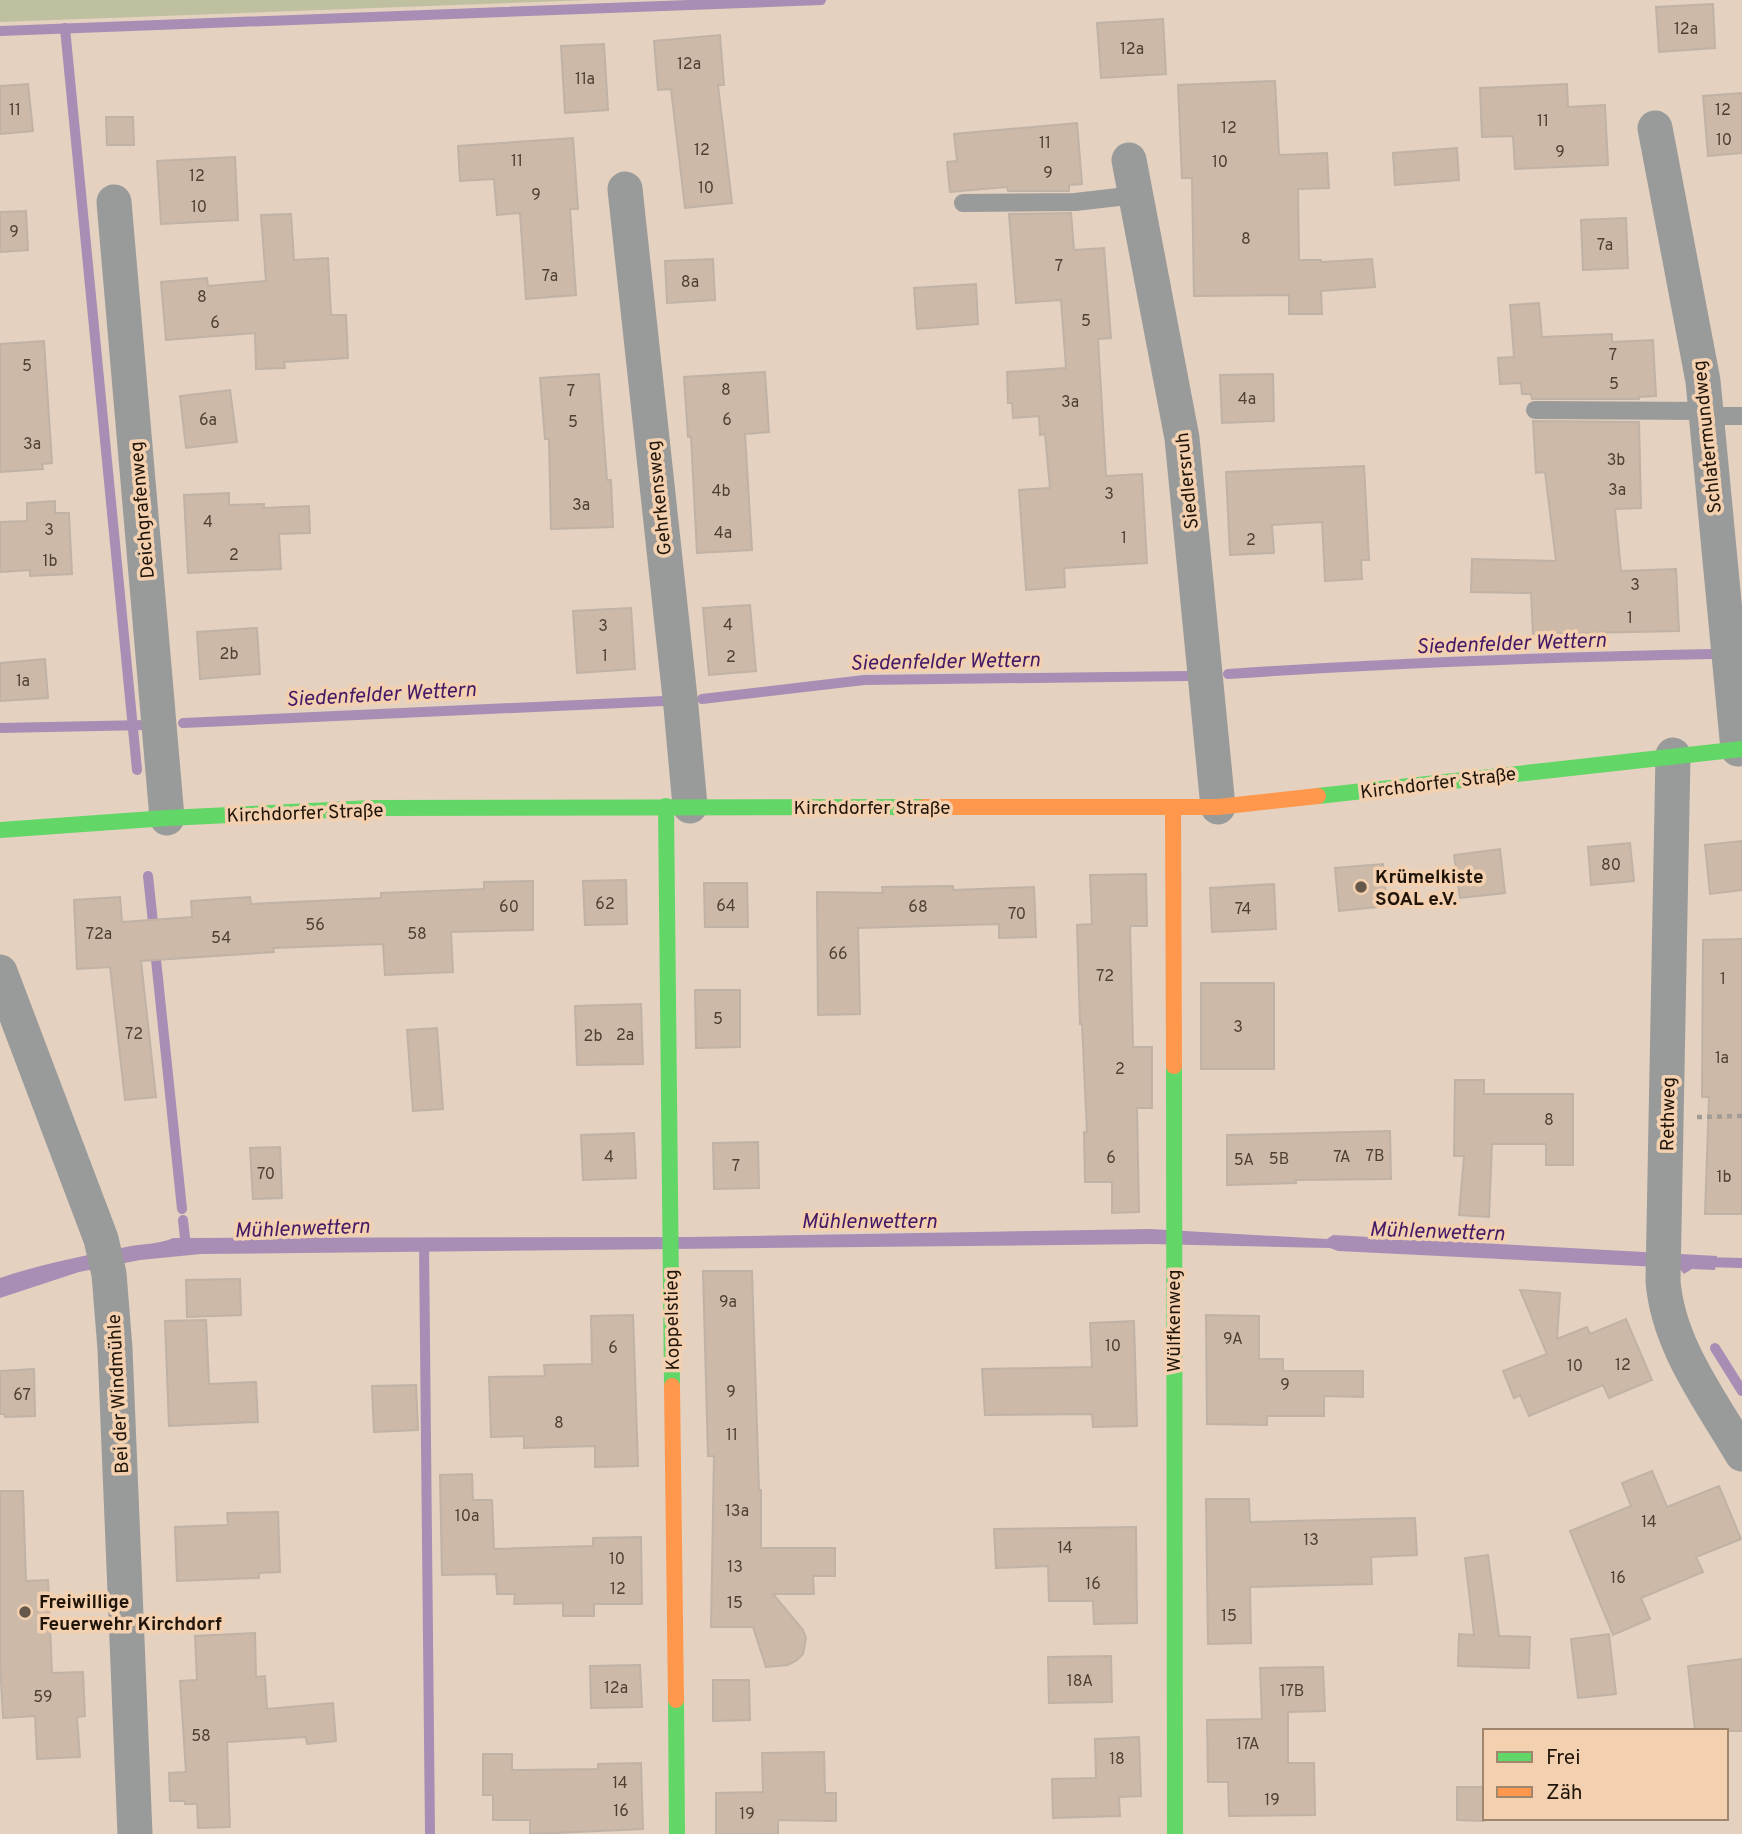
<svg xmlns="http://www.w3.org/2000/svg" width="1742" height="1834" font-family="Overpass,sans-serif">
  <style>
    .green { fill: #bfc0a0 }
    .water { fill: #a88eb4 }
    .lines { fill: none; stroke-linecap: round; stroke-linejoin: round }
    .stream { stroke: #a88eb4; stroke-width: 10 }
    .building { fill: #cdb9a7; stroke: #c0b2a4; stroke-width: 2 }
    .path { stroke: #a39c96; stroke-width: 4.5; stroke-dasharray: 5 5; stroke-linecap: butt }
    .lane { stroke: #999a9a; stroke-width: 18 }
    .street { stroke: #999a9a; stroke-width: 35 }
    .fast { stroke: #63d668; stroke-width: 16 }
    .slow { stroke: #ff974d; stroke-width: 16 }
    .poi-dot { fill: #655749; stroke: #f3d1b0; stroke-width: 2.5 }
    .labels { text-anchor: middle; stroke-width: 7; stroke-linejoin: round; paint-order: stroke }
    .number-label { font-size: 16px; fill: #4e4032 }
    .street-label { font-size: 19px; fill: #211509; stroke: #f3d1b0 }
    .poi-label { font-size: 19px; font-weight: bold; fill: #211509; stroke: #f3d1b0; text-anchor: start }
    .water-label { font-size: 21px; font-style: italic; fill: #441966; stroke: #f3d1b0 }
  </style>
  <rect width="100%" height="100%" fill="#e4d1bf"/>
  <path class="green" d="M 0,0 L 590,0 L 0,22 Z"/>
  <path class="water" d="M 1150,1229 L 1327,1239 L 1333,1235 L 1717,1256 L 1715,1270 L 1692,1269 L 1684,1274 L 1679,1268 L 1338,1251 L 1330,1248 L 1151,1244 L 201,1254 L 140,1260 L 79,1272 L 0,1298 L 0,1278 C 41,1264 84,1256 126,1247 C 143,1243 158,1245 173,1238 L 690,1237 Z"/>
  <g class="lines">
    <g class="stream">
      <path d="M 65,28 L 137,770"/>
      <path d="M 0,31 L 821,0"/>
      <path d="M 1228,674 C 1389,663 1551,657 1712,654"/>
      <path d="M 702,699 L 864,680 L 1190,676"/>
      <path d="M 183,723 L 664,701"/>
      <path d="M 0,728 L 147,725"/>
      <path d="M 148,876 L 154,932"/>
      <path d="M 155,950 L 182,1209"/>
      <path d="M 183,1220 L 186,1247"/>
      <path d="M 424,1244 L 430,1834"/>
      <path d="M 1704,1262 L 1742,1263"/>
      <path d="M 1715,1348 L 1742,1391"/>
    </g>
  </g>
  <g class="building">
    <path d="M 1713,4 L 1715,48 L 1659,52 L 1656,7 Z"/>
    <path d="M 1163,19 L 1166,74 L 1101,78 L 1097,23 Z"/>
    <path d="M 720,35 L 724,85 L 718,85 L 732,203 L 685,208 L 671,89 L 658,90 L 654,41 Z"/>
    <path d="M 604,44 L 608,110 L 565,113 L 561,46 Z"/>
    <path d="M 1275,81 L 1279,155 L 1327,153 L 1329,188 L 1298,189 L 1299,260 L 1321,260 L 1321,262 L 1372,259 L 1375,287 L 1321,291 L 1322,314 L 1289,314 L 1289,295 L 1194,296 L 1192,178 L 1182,178 L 1178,85 Z"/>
    <path d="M 28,84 L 33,131 L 0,134 L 0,86 Z"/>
    <path d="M 1567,84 L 1568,107 L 1605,105 L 1608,165 L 1515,169 L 1513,136 L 1482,137 L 1480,88 Z"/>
    <path d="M 1742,93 L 1742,153 L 1708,156 L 1703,96 Z"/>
    <path d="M 106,117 L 133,117 L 134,145 L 107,145 Z"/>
    <path d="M 1077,123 L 1082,184 L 1069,185 L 1069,191 L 1008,191 L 1007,187 L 950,192 L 947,162 L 957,161 L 954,134 Z"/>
    <path d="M 573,138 L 578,209 L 570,209 L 576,295 L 526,299 L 520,213 L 497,215 L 494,179 L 460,181 L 458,146 Z"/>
    <path d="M 1457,148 L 1459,180 L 1395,185 L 1393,153 Z"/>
    <path d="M 235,157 L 238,220 L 161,224 L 157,161 Z"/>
    <path d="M 26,211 L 28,250 L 0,252 L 0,212 Z"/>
    <path d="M 1071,213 L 1074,250 L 1104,248 L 1111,338 L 1098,339 L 1106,476 L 1142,474 L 1147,563 L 1064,568 L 1065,587 L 1026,590 L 1019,490 L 1050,488 L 1045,434 L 1040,435 L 1039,416 L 1013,418 L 1012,403 L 1008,403 L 1007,372 L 1066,368 L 1061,300 L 1016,303 L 1009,214 Z"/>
    <path d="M 291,214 L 294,260 L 328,258 L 331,315 L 346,315 L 348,358 L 284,362 L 285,368 L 256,369 L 255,333 L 166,340 L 161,282 L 207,278 L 208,286 L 266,281 L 261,215 Z"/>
    <path d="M 1626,218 L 1628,268 L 1583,270 L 1581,220 Z"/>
    <path d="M 713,259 L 715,300 L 667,303 L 665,261 Z"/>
    <path d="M 976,284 L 978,324 L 917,329 L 914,288 Z"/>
    <path d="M 1539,303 L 1542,337 L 1612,334 L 1612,342 L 1653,340 L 1656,396 L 1639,397 L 1639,399 L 1532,399 L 1531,394 L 1522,394 L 1521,383 L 1500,384 L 1498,358 L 1514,357 L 1510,305 Z"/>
    <path d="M 44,341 L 52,463 L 42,464 L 43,469 L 0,472 L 0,344 Z"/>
    <path d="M 765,372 L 769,432 L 745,434 L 752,550 L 697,553 L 691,437 L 688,437 L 684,377 Z"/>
    <path d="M 599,374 L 607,480 L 611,480 L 613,527 L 551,529 L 549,439 L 545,439 L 540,378 Z"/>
    <path d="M 1273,374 L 1274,421 L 1222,423 L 1220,375 Z"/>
    <path d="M 230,390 L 237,442 L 186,448 L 180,396 Z"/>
    <path d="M 1533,421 L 1639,422 L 1641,508 L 1615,509 L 1621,571 L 1676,569 L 1679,631 L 1533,634 L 1531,593 L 1471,592 L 1472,559 L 1556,561 L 1545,472 L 1536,473 Z"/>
    <path d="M 1364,466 L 1369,560 L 1361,560 L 1362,579 L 1325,581 L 1322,522 L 1272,525 L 1274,553 L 1230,555 L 1226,472 Z"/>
    <path d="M 229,493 L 229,505 L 264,504 L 264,508 L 309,506 L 310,533 L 279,534 L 281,569 L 188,573 L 184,495 Z"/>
    <path d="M 55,501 L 55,513 L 69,513 L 72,574 L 30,576 L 30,570 L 0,572 L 0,522 L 27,521 L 27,503 Z"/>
    <path d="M 750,605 L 756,671 L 709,675 L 703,608 Z"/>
    <path d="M 631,608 L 635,669 L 577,673 L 573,611 Z"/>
    <path d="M 257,628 L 260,674 L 200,679 L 197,632 Z"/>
    <path d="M 45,659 L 48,698 L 0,701 L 0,663 Z"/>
    <path d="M 1742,841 L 1742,890 L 1710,894 L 1705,845 Z"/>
    <path d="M 1630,843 L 1634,881 L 1591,885 L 1588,847 Z"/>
    <path d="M 1500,849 L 1505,893 L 1460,898 L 1454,855 Z"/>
    <path d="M 1383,864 L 1387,906 L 1339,911 L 1335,868 Z"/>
    <path d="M 1146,874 L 1147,926 L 1130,926 L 1133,1047 L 1152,1047 L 1152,1108 L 1137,1108 L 1139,1212 L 1112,1213 L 1112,1182 L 1085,1182 L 1084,1132 L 1087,1132 L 1082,1024 L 1080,1024 L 1077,925 L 1092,924 L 1090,875 Z"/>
    <path d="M 626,880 L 627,924 L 585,925 L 583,881 Z"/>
    <path d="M 533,881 L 533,930 L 451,932 L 453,972 L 385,975 L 383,944 L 273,948 L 274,952 L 141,961 L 156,1097 L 125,1100 L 110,967 L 77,969 L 74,900 L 120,897 L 122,922 L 192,917 L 191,901 L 250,897 L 251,904 L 381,898 L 381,893 L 484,889 L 484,882 Z"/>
    <path d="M 704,883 L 747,883 L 748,927 L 705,927 Z"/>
    <path d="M 1274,884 L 1276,929 L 1212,932 L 1210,888 Z"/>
    <path d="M 953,886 L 953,890 L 1034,887 L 1036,937 L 999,938 L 999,924 L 858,928 L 860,1014 L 818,1015 L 817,892 L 883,893 L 882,887 Z"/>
    <path d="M 1742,939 L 1742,1214 L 1705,1214 L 1709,1097 L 1702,1097 L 1703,940 Z"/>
    <rect x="1201" y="983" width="73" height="86"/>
    <path d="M 695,990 L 740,990 L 740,1047 L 696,1048 Z"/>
    <path d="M 641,1004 L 643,1064 L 577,1065 L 575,1006 Z"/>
    <path d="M 437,1028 L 443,1109 L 413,1111 L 407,1030 Z"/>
    <path d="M 1455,1080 L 1484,1080 L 1484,1094 L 1573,1094 L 1573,1165 L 1546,1165 L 1546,1144 L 1492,1144 L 1489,1217 L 1459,1215 L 1464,1156 L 1454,1156 Z"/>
    <path d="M 1390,1131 L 1391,1179 L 1296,1180 L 1296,1183 L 1227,1185 L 1227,1135 Z"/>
    <path d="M 634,1133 L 636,1178 L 583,1180 L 581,1135 Z"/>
    <path d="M 758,1142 L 759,1188 L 714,1189 L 713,1143 Z"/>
    <path d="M 280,1147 L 282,1198 L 253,1199 L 250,1148 Z"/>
    <path d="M 703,1271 L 752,1271 L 759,1490 L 761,1490 L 761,1548 L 835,1548 L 835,1576 L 813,1576 L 814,1594 L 773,1594 L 803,1630 L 806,1638 L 803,1654 L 797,1660 L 788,1665 L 766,1667 L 753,1627 L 711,1627 L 714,1456 L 708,1456 Z"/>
    <path d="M 240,1279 L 241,1315 L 187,1317 L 186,1280 Z"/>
    <path d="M 1520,1290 L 1560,1293 L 1557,1339 L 1587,1327 L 1590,1334 L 1626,1319 L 1652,1380 L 1609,1398 L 1603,1385 L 1529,1416 L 1520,1395 L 1514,1398 L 1503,1371 L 1547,1354 Z"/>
    <path d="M 633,1315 L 638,1466 L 595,1467 L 595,1446 L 524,1448 L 524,1436 L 491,1437 L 489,1377 L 545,1376 L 544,1365 L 592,1364 L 591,1316 Z"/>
    <path d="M 1206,1315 L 1259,1316 L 1259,1359 L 1283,1359 L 1283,1371 L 1363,1371 L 1363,1397 L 1324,1396 L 1324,1416 L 1267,1416 L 1267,1425 L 1207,1424 Z"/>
    <path d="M 206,1320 L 209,1384 L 256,1382 L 258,1422 L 169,1426 L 165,1321 Z"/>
    <path d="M 1134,1321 L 1137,1426 L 1093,1427 L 1092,1414 L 985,1415 L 982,1369 L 1092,1367 L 1090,1323 Z"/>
    <path d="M 34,1369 L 35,1416 L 5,1417 L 4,1414 L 0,1414 L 0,1371 Z"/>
    <path d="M 416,1385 L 418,1430 L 374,1432 L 372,1386 Z"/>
    <path d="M 1652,1471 L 1667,1507 L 1719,1486 L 1741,1539 L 1696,1557 L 1703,1572 L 1641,1598 L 1650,1619 L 1613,1635 L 1570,1531 L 1631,1506 L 1622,1483 Z"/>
    <path d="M 472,1474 L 473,1500 L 492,1500 L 494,1549 L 593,1546 L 593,1538 L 641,1537 L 642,1604 L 594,1604 L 594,1616 L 563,1616 L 563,1603 L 514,1604 L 515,1594 L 497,1594 L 496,1574 L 442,1575 L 440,1475 Z"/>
    <path d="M 0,1491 L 23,1491 L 26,1581 L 48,1580 L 52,1673 L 83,1672 L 85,1716 L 77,1717 L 80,1757 L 37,1759 L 35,1716 L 3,1718 L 0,1663 Z"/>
    <path d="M 1206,1499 L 1249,1499 L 1250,1522 L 1415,1518 L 1417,1555 L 1371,1557 L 1372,1584 L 1250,1587 L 1251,1643 L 1208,1644 Z"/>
    <path d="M 278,1512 L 280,1572 L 259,1573 L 259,1578 L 177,1581 L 175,1527 L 228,1525 L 227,1513 Z"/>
    <path d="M 1136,1527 L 1137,1623 L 1094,1624 L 1093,1601 L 1049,1601 L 1048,1566 L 996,1568 L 994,1529 Z"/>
    <path d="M 1488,1555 L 1499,1636 L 1530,1637 L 1529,1668 L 1458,1666 L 1459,1634 L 1474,1635 L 1465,1558 Z"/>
    <path d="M 255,1633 L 256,1677 L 265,1676 L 267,1709 L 333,1703 L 336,1741 L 307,1744 L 306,1737 L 227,1742 L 230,1827 L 198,1828 L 197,1804 L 185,1804 L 185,1801 L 170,1801 L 169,1773 L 186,1772 L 180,1681 L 197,1680 L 195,1636 Z"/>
    <path d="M 1609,1634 L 1616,1694 L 1578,1698 L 1571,1639 Z"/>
    <path d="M 1111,1656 L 1112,1702 L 1049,1703 L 1048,1657 Z"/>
    <path d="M 1742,1659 L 1742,1731 L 1695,1731 L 1688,1666 Z"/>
    <path d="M 640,1665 L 642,1707 L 591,1708 L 590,1666 Z"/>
    <path d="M 1323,1667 L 1325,1711 L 1288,1712 L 1288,1763 L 1314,1763 L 1315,1815 L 1229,1816 L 1228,1782 L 1208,1782 L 1207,1720 L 1262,1719 L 1260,1668 Z"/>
    <path d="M 713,1680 L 749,1680 L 750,1720 L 713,1721 Z"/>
    <path d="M 1139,1737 L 1141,1796 L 1119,1797 L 1120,1816 L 1053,1818 L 1052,1779 L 1096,1778 L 1095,1739 Z"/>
    <path d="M 824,1752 L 825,1793 L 836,1793 L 836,1821 L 778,1820 L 778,1834 L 716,1834 L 716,1793 L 763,1792 L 762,1753 Z"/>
    <path d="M 483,1754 L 512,1754 L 512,1770 L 525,1770 L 598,1769 L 598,1764 L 641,1763 L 643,1829 L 530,1834 L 530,1820 L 493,1820 L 493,1795 L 483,1795 Z"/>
    <path d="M 1457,1787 L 1484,1787 L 1484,1821 L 1457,1820 Z"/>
  </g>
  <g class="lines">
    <path class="path" d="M 1697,1117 L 1742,1116"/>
    <g class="lane">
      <path d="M 963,203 L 1075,202 L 1136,195"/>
      <path d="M 1535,410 L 1705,411"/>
      <path d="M 1706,416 L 1742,416"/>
    </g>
    <g class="street">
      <path d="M 1655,128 L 1703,381 L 1738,749"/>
      <path d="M 1129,160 L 1182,438 L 1218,807"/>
      <path d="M 625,189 L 681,707 L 690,806"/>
      <path d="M 114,202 L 167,818"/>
      <path d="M 1673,755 L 1663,1281 C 1668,1345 1710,1399 1742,1454"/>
      <path d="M 0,972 L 101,1239 L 109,1274 L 115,1349 L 135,1834"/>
    </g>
    <g class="fast">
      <path d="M 1318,796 L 1742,749"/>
      <path d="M 666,806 L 672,1386"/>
      <path d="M 0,830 L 167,818 L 371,808 L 924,807"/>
      <path d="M 1174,1066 L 1175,1834"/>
      <path d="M 676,1700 L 677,1834"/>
    </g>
    <g class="slow">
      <path d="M 924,807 L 1218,807 L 1318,796"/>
      <path d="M 1173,808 L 1174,1066"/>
      <path d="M 672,1386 L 676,1700"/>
    </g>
  </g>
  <g class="poi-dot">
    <circle cx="1361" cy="887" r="7"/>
    <circle cx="25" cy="1612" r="7"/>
  </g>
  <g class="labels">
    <g class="number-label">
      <text x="1686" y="34">12a</text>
      <text x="1132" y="54">12a</text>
      <text x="689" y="69">12a</text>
      <text x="585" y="84">11a</text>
      <text x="15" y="115">11</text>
      <text x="1723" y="115">12</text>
      <text x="1543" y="126">11</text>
      <text x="1229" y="133">12</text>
      <text x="1724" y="145">10</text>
      <text x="1045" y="148">11</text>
      <text x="702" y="155">12</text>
      <text x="1560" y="157">9</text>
      <text x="517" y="166">11</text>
      <text x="1220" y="167">10</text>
      <text x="1048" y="178">9</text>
      <text x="197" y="181">12</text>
      <text x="706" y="193">10</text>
      <text x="536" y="200">9</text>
      <text x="199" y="212">10</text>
      <text x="14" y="237">9</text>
      <text x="1246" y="244">8</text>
      <text x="1605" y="250">7a</text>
      <text x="1059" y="271">7</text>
      <text x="550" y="281">7a</text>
      <text x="690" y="287">8a</text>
      <text x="202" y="302">8</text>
      <text x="1086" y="326">5</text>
      <text x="215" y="328">6</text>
      <text x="1613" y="360">7</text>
      <text x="27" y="371">5</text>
      <text x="1614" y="389">5</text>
      <text x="726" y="395">8</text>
      <text x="571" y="396">7</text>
      <text x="1247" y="404">4a</text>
      <text x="1070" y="407">3a</text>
      <text x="208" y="425">6a</text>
      <text x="727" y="425">6</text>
      <text x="573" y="427">5</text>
      <text x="32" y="449">3a</text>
      <text x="1616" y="465">3b</text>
      <text x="1617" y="495">3a</text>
      <text x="721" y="496">4b</text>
      <text x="1109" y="499">3</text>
      <text x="581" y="510">3a</text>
      <text x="208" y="527">4</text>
      <text x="49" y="535">3</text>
      <text x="723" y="538">4a</text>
      <text x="1124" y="543">1</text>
      <text x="1251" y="545">2</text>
      <text x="234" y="560">2</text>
      <text x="50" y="566">1b</text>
      <text x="1635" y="590">3</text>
      <text x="1630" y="623">1</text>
      <text x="728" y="630">4</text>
      <text x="603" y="631">3</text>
      <text x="229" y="659">2b</text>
      <text x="605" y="661">1</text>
      <text x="731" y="662">2</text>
      <text x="23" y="686">1a</text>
      <text x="1611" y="870">80</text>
      <text x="605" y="909">62</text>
      <text x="726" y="911">64</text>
      <text x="509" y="912">60</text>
      <text x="918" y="912">68</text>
      <text x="1243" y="914">74</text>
      <text x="1017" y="919">70</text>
      <text x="315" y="930">56</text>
      <text x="99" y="939">72a</text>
      <text x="417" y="939">58</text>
      <text x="221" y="943">54</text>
      <text x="838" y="959">66</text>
      <text x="1105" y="981">72</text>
      <text x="1723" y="984">1</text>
      <text x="718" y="1024">5</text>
      <text x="1238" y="1032">3</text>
      <text x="134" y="1039">72</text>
      <text x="625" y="1040">2a</text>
      <text x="593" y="1041">2b</text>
      <text x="1722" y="1063">1a</text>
      <text x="1120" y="1074">2</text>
      <text x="1549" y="1125">8</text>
      <text x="1375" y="1161">7B</text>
      <text x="609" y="1162">4</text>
      <text x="1342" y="1162">7A</text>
      <text x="1111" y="1163">6</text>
      <text x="1279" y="1164">5B</text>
      <text x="1244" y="1165">5A</text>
      <text x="736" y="1171">7</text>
      <text x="266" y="1179">70</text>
      <text x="1724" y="1182">1b</text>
      <text x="728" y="1307">9a</text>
      <text x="1233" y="1344">9A</text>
      <text x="1113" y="1351">10</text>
      <text x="613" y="1353">6</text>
      <text x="1623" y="1370">12</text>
      <text x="1575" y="1371">10</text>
      <text x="1285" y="1390">9</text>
      <text x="731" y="1397">9</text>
      <text x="22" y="1400">67</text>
      <text x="559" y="1428">8</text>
      <text x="732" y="1440">11</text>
      <text x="737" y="1516">13a</text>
      <text x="467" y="1521">10a</text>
      <text x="1649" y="1527">14</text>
      <text x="1311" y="1545">13</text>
      <text x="1065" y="1553">14</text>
      <text x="617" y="1564">10</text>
      <text x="735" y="1572">13</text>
      <text x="1618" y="1583">16</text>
      <text x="1093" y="1589">16</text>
      <text x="618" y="1594">12</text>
      <text x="735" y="1608">15</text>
      <text x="1229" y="1621">15</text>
      <text x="1080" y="1686">18A</text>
      <text x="616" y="1693">12a</text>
      <text x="1292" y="1696">17B</text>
      <text x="43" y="1702">59</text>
      <text x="201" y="1741">58</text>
      <text x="1248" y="1749">17A</text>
      <text x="1117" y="1764">18</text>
      <text x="620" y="1788">14</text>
      <text x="1272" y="1805">19</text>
      <text x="621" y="1816">16</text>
      <text x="747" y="1819">19</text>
    </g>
    <g class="street-label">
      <text transform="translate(1706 437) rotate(-96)" y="7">Schlatermundweg</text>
      <text transform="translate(1186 481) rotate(-96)" y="7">Siedlersruh</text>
      <text transform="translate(658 498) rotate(-96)" y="7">Gehrkensweg</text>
      <text transform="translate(141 510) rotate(-95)" y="7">Deichgrafenweg</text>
      <text transform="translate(1438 782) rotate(-7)" y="7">Kirchdorfer Straße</text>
      <text x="872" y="814">Kirchdorfer Straße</text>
      <text transform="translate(305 812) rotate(-2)" y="7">Kirchdorfer Straße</text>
      <text transform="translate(1667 1114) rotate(-89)" y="7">Rethweg</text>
      <text transform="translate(671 1320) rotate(-91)" y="7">Koppelstieg</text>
      <text transform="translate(1173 1321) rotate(-90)" y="7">Wülfkenweg</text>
      <text transform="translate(117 1394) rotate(-93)" y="7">Bei der Windmühle</text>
    </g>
    <g class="poi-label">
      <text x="1375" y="883">Krümelkiste<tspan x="1375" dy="22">SOAL e.V.</tspan></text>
      <text x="39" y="1608">Freiwillige<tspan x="39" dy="22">Feuerwehr Kirchdorf</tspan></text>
    </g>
    <g class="water-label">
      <text transform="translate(1511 643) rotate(-2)" y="7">Siedenfelder Wettern</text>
      <text transform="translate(945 661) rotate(-1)" y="7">Siedenfelder Wettern</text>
      <text transform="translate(381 694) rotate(-3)" y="7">Siedenfelder Wettern</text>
      <text x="869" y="1228">Mühlenwettern</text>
      <text transform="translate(302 1228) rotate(-2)" y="7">Mühlenwettern</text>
      <text transform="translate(1437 1231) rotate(2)" y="7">Mühlenwettern</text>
    </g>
  </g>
  <rect x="1483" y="1729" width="245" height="91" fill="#f3d1b0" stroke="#9f866d" stroke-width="2"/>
  <rect x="1497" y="1752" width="35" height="10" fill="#63d668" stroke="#9f866d" stroke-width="2"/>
  <text x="1546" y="1764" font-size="21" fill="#211509">Frei</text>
  <rect x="1497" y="1787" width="35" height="10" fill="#ff974d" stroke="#9f866d" stroke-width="2"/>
  <text x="1546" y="1799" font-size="21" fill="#211509">Zäh</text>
</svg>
